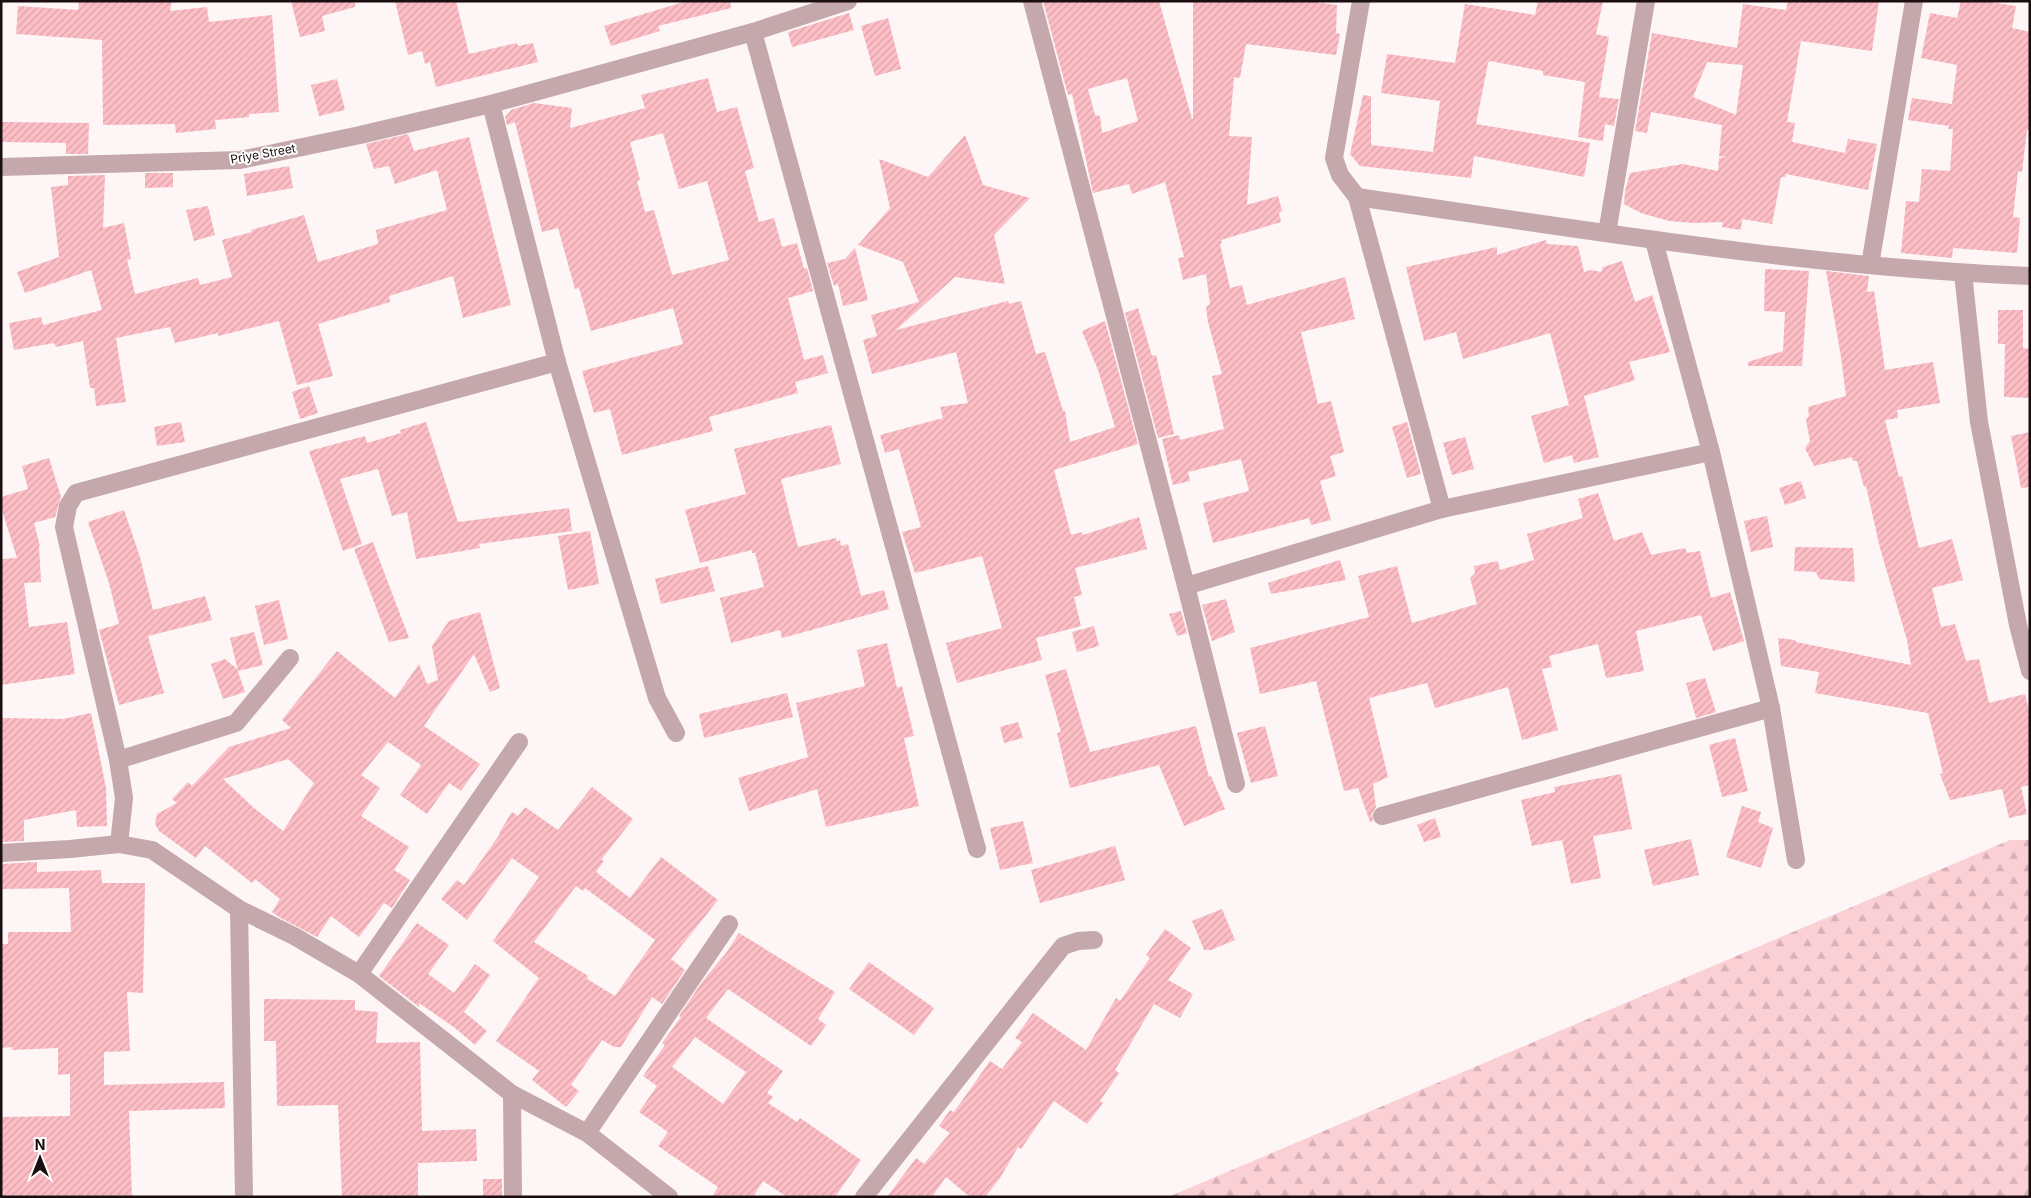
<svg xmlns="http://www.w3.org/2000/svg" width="2031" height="1198" font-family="Inter,sans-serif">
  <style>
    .forest { fill: url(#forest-firs) }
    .building { fill: url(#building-hatch); fill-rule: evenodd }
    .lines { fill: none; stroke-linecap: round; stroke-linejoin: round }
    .minor { stroke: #c4a8ab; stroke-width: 18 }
    .labels { text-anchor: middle; stroke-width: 4; stroke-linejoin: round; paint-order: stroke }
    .street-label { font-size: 12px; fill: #1a0e10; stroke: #fff }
  </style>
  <defs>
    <pattern id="forest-firs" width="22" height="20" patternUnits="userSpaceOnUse" patternTransform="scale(1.25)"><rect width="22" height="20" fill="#fbd0d5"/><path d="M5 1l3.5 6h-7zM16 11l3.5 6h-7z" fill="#d7b1b6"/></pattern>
    <pattern id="building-hatch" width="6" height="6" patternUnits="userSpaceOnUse" patternTransform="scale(1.25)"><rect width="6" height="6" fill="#fdbec6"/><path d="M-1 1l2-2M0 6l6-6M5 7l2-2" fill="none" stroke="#d8a2a9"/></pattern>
  </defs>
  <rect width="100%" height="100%" fill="#fdf5f6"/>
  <path class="forest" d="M 2010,840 L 2030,840 L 2030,1197 L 1168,1197 Z"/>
  <g class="building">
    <path d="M 79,1 L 172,1 L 170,11 L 207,7 L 209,22 L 272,15 L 279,112 L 249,114 L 249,117 L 215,120 L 216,129 L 176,133 L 175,124 L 103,125 L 102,40 L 16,34 L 18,6 L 78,10 Z"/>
    <path d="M 291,1 L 355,1 L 355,7 L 322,16 L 325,31 L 300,37 Z"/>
    <path d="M 395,1 L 456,1 L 469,54 L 517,43 L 518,46 L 533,43 L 538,62 L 436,87 L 430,62 L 425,64 L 422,51 L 408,55 Z"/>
    <path d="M 687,1 L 730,1 L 731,8 L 658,26 L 660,31 L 611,46 L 604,26 Z"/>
    <path d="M 1043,1 L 1159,1 L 1192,119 L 1193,119 L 1193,1 L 1307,1 L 1337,5 L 1336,33 L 1340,34 L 1336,55 L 1246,44 L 1240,78 L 1234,77 L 1229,136 L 1252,137 L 1247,205 L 1278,196 L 1282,210 L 1279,213 L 1281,222 L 1221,240 L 1222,243 L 1220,244 L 1230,288 L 1242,285 L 1247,305 L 1345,277 L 1355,319 L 1301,332 L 1318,404 L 1331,401 L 1344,452 L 1330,456 L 1336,476 L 1320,481 L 1331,520 L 1311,525 L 1309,518 L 1213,543 L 1203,503 L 1249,491 L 1241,459 L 1188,472 L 1190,481 L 1173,485 L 1162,439 L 1179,435 L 1180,440 L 1224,429 L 1212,376 L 1222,374 L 1208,322 L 1206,307 L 1210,304 L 1206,274 L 1183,280 L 1178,258 L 1184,257 L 1165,182 L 1132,194 L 1129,184 L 1093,193 L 1072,94 L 1068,95 ZM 1127,78 L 1138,121 L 1102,133 L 1100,116 L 1095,115 L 1088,89 Z"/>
    <path d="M 1538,1 L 1603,1 L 1596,34 L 1609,37 L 1599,97 L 1619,99 L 1614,126 L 1605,124 L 1603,141 L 1578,137 L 1585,82 L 1543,75 L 1543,71 L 1490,61 L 1488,63 L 1476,124 L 1590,143 L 1584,177 L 1474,156 L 1471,178 L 1360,166 L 1350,154 L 1363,95 L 1371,96 L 1371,145 L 1433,152 L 1440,101 L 1381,93 L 1387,54 L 1455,63 L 1465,4 L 1535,15 Z"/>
    <path d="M 1788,1 L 1879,1 L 1872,51 L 1801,41 L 1787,122 L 1795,123 L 1792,142 L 1845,153 L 1848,139 L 1877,144 L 1868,190 L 1786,174 L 1785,177 L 1781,177 L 1772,224 L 1742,219 L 1741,230 L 1722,227 L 1723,222 L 1694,223 L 1669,221 L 1641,213 L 1624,204 L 1625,191 L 1630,173 L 1683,164 L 1718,171 L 1719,158 L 1728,157 L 1719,156 L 1722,125 L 1651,112 L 1647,133 L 1635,131 L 1652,33 L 1737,48 L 1743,4 L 1786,10 ZM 1707,62 L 1743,65 L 1736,115 L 1693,97 Z"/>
    <path d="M 1961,1 L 1984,1 L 2016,6 L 2012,28 L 2030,32 L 2030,130 L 2027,130 L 2022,172 L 2018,171 L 2013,217 L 2020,218 L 2017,253 L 1953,248 L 1952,258 L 1901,253 L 1906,201 L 1919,202 L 1922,169 L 1950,171 L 1953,129 L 1948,129 L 1949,126 L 1908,120 L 1912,98 L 1952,104 L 1957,65 L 1921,58 L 1930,13 L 1957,18 Z"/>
    <path d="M 849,13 L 854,30 L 792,47 L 788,32 Z"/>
    <path d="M 888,18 L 901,69 L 875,76 L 861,26 Z"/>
    <path d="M 708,78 L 717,112 L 737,107 L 754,168 L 745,171 L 759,222 L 774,218 L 782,247 L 797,243 L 804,269 L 807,268 L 813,291 L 788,298 L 804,360 L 823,355 L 828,373 L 795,382 L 798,393 L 709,417 L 713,431 L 622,455 L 610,409 L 594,413 L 582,371 L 683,344 L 673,308 L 591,331 L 579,288 L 575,289 L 558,228 L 542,232 L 515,122 L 507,125 L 505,117 L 511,110 L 534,103 L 572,108 L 570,128 L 645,108 L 641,95 ZM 663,133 L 679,189 L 707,181 L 729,260 L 672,275 L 654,210 L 645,212 L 637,181 L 640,180 L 630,142 Z"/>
    <path d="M 337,79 L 345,110 L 319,116 L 311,85 Z"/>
    <path d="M 1,122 L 89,123 L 88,154 L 66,154 L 66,143 L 1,142 Z"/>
    <path d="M 408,134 L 414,151 L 469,137 L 511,305 L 463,318 L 453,276 L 389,296 L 390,302 L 318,324 L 333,376 L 297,385 L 279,321 L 218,336 L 218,333 L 175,343 L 170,327 L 116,338 L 126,402 L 96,406 L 94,388 L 90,388 L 83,341 L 56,347 L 54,343 L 14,350 L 9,323 L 41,317 L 43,325 L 102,310 L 91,270 L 25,293 L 17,272 L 59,257 L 51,187 L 68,185 L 68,176 L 105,175 L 103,228 L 124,223 L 131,259 L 127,260 L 135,294 L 198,278 L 200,285 L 232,277 L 222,240 L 252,232 L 251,230 L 304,215 L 318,262 L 378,244 L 376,230 L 447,210 L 437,170 L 395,184 L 389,166 L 374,169 L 366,144 Z"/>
    <path d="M 965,135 L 983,185 L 1030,198 L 994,235 L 1005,284 L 955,277 L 896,330 L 1008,301 L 1009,304 L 1021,301 L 1036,354 L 1045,352 L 1063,411 L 1065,411 L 1070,442 L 1115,427 L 1098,370 L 1082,331 L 1105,321 L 1138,444 L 1054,470 L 1071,535 L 1082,532 L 1083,535 L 1139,517 L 1147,549 L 1075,568 L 1082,595 L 1074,597 L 1081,626 L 1036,638 L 1042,660 L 957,683 L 946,643 L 1002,628 L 982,556 L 915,573 L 902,532 L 921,527 L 899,449 L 885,453 L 880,435 L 943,418 L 940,407 L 968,403 L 956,352 L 872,374 L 863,340 L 877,336 L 871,315 L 919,302 L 903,262 L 858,245 L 890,208 L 879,159 L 928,177 Z"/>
    <path d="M 289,166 L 293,188 L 247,196 L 244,174 Z"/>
    <path d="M 145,173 L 173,173 L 173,187 L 145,188 Z"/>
    <path d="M 208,206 L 215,235 L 194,241 L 186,210 Z"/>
    <path d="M 1546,240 L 1547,244 L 1578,246 L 1584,272 L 1591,270 L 1601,272 L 1603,267 L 1622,261 L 1635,302 L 1652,295 L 1670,352 L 1629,362 L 1635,380 L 1584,396 L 1599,457 L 1574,463 L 1572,455 L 1544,463 L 1531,416 L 1569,405 L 1550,333 L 1463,359 L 1456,332 L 1424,341 L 1406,267 L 1497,247 L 1497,255 Z"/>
    <path d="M 855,248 L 868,300 L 843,306 L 838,284 L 834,286 L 827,263 L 845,259 Z"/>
    <path d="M 1765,269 L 1809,271 L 1802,366 L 1748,366 L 1748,362 L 1783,351 L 1785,312 L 1764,311 Z"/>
    <path d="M 1826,271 L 1869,276 L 1867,292 L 1874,291 L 1885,370 L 1933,362 L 1940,403 L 1897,410 L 1898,418 L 1885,420 L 1899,477 L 1902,476 L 1919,548 L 1952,539 L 1963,580 L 1932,588 L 1941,627 L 1955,624 L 1966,661 L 1979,659 L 1989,703 L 2025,694 L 2030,714 L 2030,785 L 2021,787 L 2027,814 L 2009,818 L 2002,789 L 1950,800 L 1940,774 L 1943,773 L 1928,713 L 1815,693 L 1819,672 L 1781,666 L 1778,638 L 1795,640 L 1796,642 L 1911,665 L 1907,640 L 1880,548 L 1866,486 L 1864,487 L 1857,461 L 1853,461 L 1852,457 L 1814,466 L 1805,448 L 1810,441 L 1806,420 L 1809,416 L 1808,407 L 1846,396 L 1841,357 Z"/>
    <path d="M 1138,308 L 1152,356 L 1156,355 L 1174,434 L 1158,438 L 1125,313 Z"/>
    <path d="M 1998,310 L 2023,310 L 2023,348 L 2030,349 L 2030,398 L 2004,397 L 2005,344 L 1998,344 Z"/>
    <path d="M 309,386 L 318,413 L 300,419 L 292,392 Z"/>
    <path d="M 181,422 L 185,442 L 157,446 L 154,427 Z"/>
    <path d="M 426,422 L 458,522 L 569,508 L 572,531 L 479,544 L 480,548 L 416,559 L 407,512 L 392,516 L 378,469 L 340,479 L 362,544 L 343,551 L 309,451 L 365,436 L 367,443 L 401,433 L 400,430 Z"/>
    <path d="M 1407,422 L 1421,474 L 1407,478 L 1392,427 Z"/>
    <path d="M 831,425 L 841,464 L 781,479 L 798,547 L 836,538 L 837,542 L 840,540 L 841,546 L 848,544 L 861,596 L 884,590 L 889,609 L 782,638 L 780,630 L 731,643 L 720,598 L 764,587 L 755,553 L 752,553 L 752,550 L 700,563 L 685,510 L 746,494 L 734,449 Z"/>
    <path d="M 2030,432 L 2030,487 L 2021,488 L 2011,436 Z"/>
    <path d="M 1465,437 L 1474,469 L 1452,475 L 1443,443 Z"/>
    <path d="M 49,458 L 61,497 L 55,517 L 34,523 L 40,546 L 39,546 L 41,582 L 24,583 L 29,627 L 67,622 L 75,674 L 1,685 L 1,559 L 17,558 L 1,507 L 1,497 L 28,489 L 22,466 Z"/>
    <path d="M 1801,481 L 1806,498 L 1785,505 L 1779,488 Z"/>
    <path d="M 1598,493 L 1614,541 L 1642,532 L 1651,555 L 1685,548 L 1687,553 L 1700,551 L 1711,598 L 1730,592 L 1744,641 L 1713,651 L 1701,615 L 1636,631 L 1644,671 L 1606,678 L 1598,644 L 1549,656 L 1552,667 L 1542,669 L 1558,730 L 1522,740 L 1508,687 L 1435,708 L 1427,683 L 1369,698 L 1388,777 L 1373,784 L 1376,807 L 1372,814 L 1373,821 L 1370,822 L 1358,788 L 1344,791 L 1316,681 L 1260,694 L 1250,648 L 1369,617 L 1358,576 L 1397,566 L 1412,623 L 1477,604 L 1470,578 L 1475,573 L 1474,566 L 1498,561 L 1500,570 L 1534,560 L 1527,534 L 1583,518 L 1578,499 Z"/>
    <path d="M 124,510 L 140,557 L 153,610 L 205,596 L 212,620 L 148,636 L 164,693 L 119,705 L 99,630 L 119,624 L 109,583 L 88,522 Z"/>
    <path d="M 1767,516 L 1773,547 L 1751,552 L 1744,521 Z"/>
    <path d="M 590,531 L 599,584 L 568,590 L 558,536 Z"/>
    <path d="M 373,542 L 381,564 L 409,638 L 389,642 L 354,549 Z"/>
    <path d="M 1795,547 L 1853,548 L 1855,582 L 1819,579 L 1816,572 L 1794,571 Z"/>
    <path d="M 1340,560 L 1346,580 L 1271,594 L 1268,583 Z"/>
    <path d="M 708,566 L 715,591 L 661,604 L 655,579 Z"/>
    <path d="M 1226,599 L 1235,632 L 1212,641 L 1202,605 Z"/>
    <path d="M 279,600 L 288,639 L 264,645 L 255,606 Z"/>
    <path d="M 1181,611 L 1187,633 L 1177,636 L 1169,614 Z"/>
    <path d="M 480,612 L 500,688 L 490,692 L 474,654 L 424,726 L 480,764 L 461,791 L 449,783 L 427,814 L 400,795 L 421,765 L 388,742 L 361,775 L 380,788 L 361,816 L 409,847 L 394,870 L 410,880 L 392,908 L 384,903 L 359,937 L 331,916 L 317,937 L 279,917 L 272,912 L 280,899 L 255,879 L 252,883 L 205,846 L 196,858 L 159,831 L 155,824 L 157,814 L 177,803 L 172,799 L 188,782 L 192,786 L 229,747 L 291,728 L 282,720 L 337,651 L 395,698 L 419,664 L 427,684 L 438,680 L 432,646 L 449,621 ZM 288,759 L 314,783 L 283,831 L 254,808 L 223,779 Z"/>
    <path d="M 1094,626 L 1099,646 L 1077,652 L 1072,632 Z"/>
    <path d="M 254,632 L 263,665 L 238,671 L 230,638 Z"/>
    <path d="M 887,643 L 897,688 L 902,686 L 914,736 L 904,738 L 919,806 L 826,827 L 817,789 L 749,811 L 738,778 L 808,757 L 796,703 L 865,686 L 857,650 Z"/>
    <path d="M 225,659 L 237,669 L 245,692 L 223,699 L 211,664 Z"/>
    <path d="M 1066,669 L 1090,752 L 1196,726 L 1209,777 L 1211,776 L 1225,809 L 1184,826 L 1159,765 L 1070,788 L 1057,733 L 1061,732 L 1045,675 Z"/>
    <path d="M 1705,678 L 1716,712 L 1696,718 L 1686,683 Z"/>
    <path d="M 787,693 L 793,717 L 704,738 L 699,714 Z"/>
    <path d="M 91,713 L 106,788 L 107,826 L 77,827 L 76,810 L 24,820 L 24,841 L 1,842 L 1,718 L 63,719 Z"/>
    <path d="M 1018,722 L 1023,738 L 1004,743 L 1000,727 Z"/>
    <path d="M 1265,726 L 1278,776 L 1251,783 L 1237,733 Z"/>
    <path d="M 1735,738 L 1748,791 L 1722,797 L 1709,745 Z"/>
    <path d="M 1621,774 L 1632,829 L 1593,836 L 1601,878 L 1571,884 L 1562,840 L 1532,846 L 1521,800 L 1555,792 L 1554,787 Z"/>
    <path d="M 592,787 L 633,819 L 601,860 L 604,861 L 596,872 L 630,898 L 661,857 L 718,900 L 671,959 L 685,970 L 662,1004 L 652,997 L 621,1047 L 614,1047 L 602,1040 L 571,1085 L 579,1091 L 566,1107 L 532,1080 L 539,1071 L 496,1041 L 539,978 L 493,941 L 539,877 L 512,858 L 467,920 L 441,899 L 457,880 L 464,885 L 500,834 L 499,833 L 512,812 L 518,816 L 525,807 L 558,830 ZM 576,886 L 583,891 L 585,888 L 655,940 L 615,996 L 587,979 L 588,976 L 534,942 Z"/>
    <path d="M 1742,806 L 1761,812 L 1758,822 L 1773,828 L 1761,868 L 1726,857 Z"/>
    <path d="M 1435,818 L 1441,837 L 1424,842 L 1417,825 Z"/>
    <path d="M 1023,821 L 1033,863 L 1000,870 L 990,828 Z"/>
    <path d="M 1691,839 L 1699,875 L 1653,886 L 1644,850 Z"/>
    <path d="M 1115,846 L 1125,880 L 1040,903 L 1031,870 Z"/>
    <path d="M 37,862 L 37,872 L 101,870 L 102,883 L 145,883 L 143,993 L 127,992 L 130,1051 L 104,1052 L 104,1085 L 224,1082 L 225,1108 L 129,1111 L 132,1197 L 1,1197 L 1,1117 L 70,1116 L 70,1074 L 58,1075 L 58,1048 L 12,1050 L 12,1047 L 1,1048 L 1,944 L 8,944 L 8,932 L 71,932 L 69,888 L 1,889 L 1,864 Z"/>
    <path d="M 1222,909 L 1235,940 L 1211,950 L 1204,950 L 1192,921 Z"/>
    <path d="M 417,923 L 449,945 L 428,974 L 454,993 L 475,964 L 490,975 L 464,1012 L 487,1031 L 475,1045 L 455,1028 L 419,1003 L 419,1007 L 379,976 Z"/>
    <path d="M 1165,929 L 1191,948 L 1168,980 L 1193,994 L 1180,1018 L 1154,1004 L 1115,1070 L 1119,1073 L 1100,1101 L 1103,1103 L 1087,1124 L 1054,1101 L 1021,1149 L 1018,1147 L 1000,1178 L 985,1197 L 970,1197 L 946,1177 L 932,1197 L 887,1197 L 916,1158 L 924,1164 L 950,1133 L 939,1126 L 950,1110 L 954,1112 L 990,1061 L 1002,1069 L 1022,1042 L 1015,1038 L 1033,1013 L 1086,1050 L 1116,998 L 1120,1001 L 1150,958 L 1146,955 Z"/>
    <path d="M 739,933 L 835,992 L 818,1019 L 826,1025 L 811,1046 L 728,989 L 706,1018 L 783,1071 L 767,1093 L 773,1097 L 768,1103 L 797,1122 L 800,1118 L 861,1160 L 835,1197 L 787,1197 L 763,1181 L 753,1197 L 712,1197 L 718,1187 L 658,1146 L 668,1132 L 639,1112 L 657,1086 L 643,1076 L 665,1045 L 662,1043 L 681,1017 L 679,1016 L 702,982 L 726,953 ZM 695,1037 L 746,1072 L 723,1104 L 672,1067 Z"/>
    <path d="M 869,962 L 934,1008 L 914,1035 L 849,989 Z"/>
    <path d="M 264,999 L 355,1000 L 355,1010 L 378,1012 L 376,1043 L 420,1042 L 422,1131 L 476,1129 L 477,1161 L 418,1163 L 418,1197 L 342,1197 L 338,1105 L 277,1106 L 276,1041 L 264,1041 Z"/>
    <rect x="483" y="1179" width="19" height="18"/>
  </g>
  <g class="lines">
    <g class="minor">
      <path d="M 1032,1 L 1186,586 L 1442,509 L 1711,452"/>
      <path d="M 1361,1 L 1334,158 L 1340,175 L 1357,197 L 1442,509"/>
      <path d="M 753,32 L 977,849"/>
      <path d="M 491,104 L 557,362 L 657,698 L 676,733"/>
      <path d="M 1,167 L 240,160 L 360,135 L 491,104 L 753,32 L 848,1"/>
      <path d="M 1357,197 C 1581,229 1804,267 2030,276"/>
      <path d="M 1607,233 L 1646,1"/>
      <path d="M 1654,241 L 1711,452 L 1771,708 L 1796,860"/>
      <path d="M 1870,265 L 1914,1"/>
      <path d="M 1963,273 L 1979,422 L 2018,625 L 2030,671"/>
      <path d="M 1186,586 L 1236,784"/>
      <path d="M 118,760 L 236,723 L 290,658"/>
      <path d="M 1382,816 L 1771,708"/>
      <path d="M 119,844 L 124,798 L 118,760 L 64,527 L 68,506 L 76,493 L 557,362"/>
      <path d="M 1,853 L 70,849 L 119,844 L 152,850 L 239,909 L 294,936 L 359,974 L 512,1094 L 587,1133 L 669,1197"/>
      <path d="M 239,909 L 244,1197"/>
      <path d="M 359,974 L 519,742"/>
      <path d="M 512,1094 L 513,1197"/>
      <path d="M 587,1133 L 729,924"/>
      <path d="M 864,1197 L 1063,946 L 1078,941 L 1094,940"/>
    </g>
  </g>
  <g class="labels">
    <g class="street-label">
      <text transform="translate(263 154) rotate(-10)" y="4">Priye Street</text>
    </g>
  </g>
  <rect width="2031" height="1198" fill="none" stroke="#1a0e10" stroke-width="5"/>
  <g transform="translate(40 1158)" stroke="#ffffff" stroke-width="4" paint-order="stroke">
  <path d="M0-4L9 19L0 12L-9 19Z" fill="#1a0e10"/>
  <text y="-8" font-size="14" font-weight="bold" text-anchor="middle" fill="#1a0e10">N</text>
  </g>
</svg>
